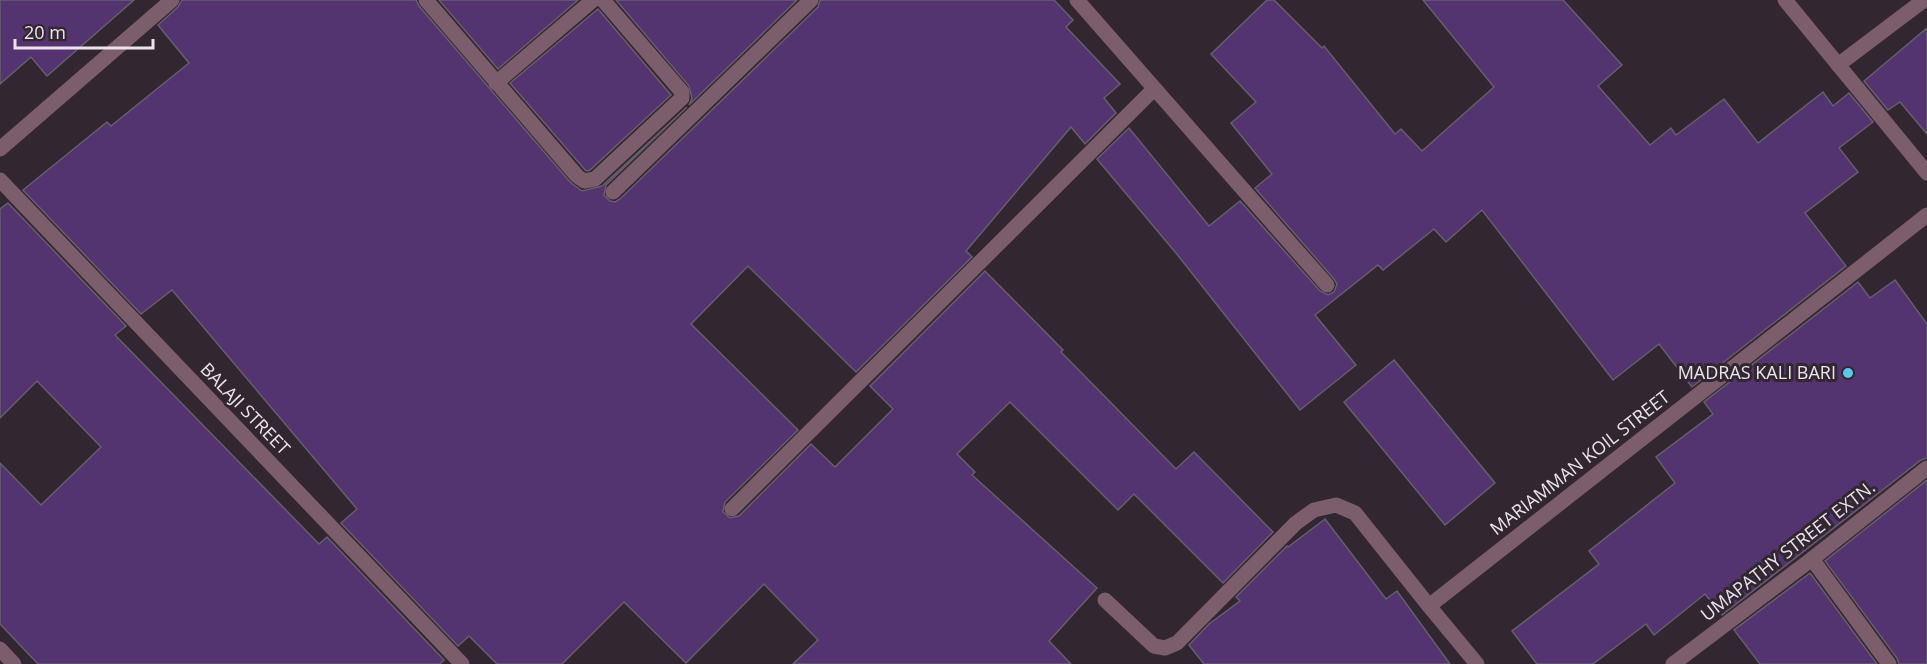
<svg xmlns="http://www.w3.org/2000/svg" width="1927" height="664" font-family="'Open Sans',sans-serif">
  <style>
    .building { fill: #533470; stroke: #655e6d; stroke-width: 1.5 }
    .lines { fill: none; stroke-linecap: round; stroke-linejoin: round }
    .minor { stroke: #7c5d6c; stroke-width: 15 }
    .tertiary { stroke: #7c5d6c; stroke-width: 15 }
    .poi-dot { fill: #5dc7e8; stroke: #322731; stroke-width: 2 }
    .labels { text-anchor: middle; stroke-width: 6; stroke-linejoin: round; paint-order: stroke }
    .poi-label { font-size: 18px; fill: #ebe4eb; stroke: #322731; text-anchor: end }
    .street-label { font-size: 18px; fill: #ebe4eb; stroke: #322731 }
  </style>
  <rect width="100%" height="100%" fill="#322731"/>
  <g class="building">
    <path d="M 0,0 L 134,0 L 47,76 L 31,57 L 0,84 Z"/>
    <path d="M 182,0 L 416,0 L 419,6 L 570,182 L 582,191 L 602,186 L 687,107 L 606,185 L 604,195 L 610,201 L 615,202 L 620,199 L 818,7 L 820,0 L 1054,0 L 1073,20 L 1066,27 L 1120,84 L 1104,98 L 1116,113 L 1085,144 L 1071,127 L 966,251 L 972,257 L 856,372 L 748,266 L 691,324 L 798,430 L 725,502 L 723,512 L 730,518 L 739,516 L 811,444 L 835,467 L 893,409 L 870,386 L 985,271 L 1063,350 L 1061,352 L 1176,469 L 1194,452 L 1273,532 L 1223,583 L 1134,494 L 1118,510 L 1010,402 L 957,454 L 975,472 L 972,475 L 1097,588 L 1049,641 L 1071,664 L 793,664 L 818,640 L 764,584 L 686,663 L 624,602 L 562,664 L 497,664 L 469,636 L 458,646 L 341,523 L 357,509 L 172,290 L 141,314 L 23,190 L 107,122 L 111,126 L 189,63 L 158,25 L 178,7 Z"/>
    <path d="M 439,0 L 578,0 L 498,69 Z"/>
    <path d="M 616,0 L 797,0 L 689,105 L 692,98 L 689,86 Z"/>
    <path d="M 1267,0 L 1274,0 L 1322,48 L 1324,46 L 1395,134 L 1401,129 L 1422,151 L 1494,87 L 1423,0 L 1563,0 L 1622,65 L 1598,86 L 1650,145 L 1671,128 L 1676,135 L 1724,99 L 1758,143 L 1823,92 L 1833,106 L 1849,93 L 1873,122 L 1839,148 L 1858,172 L 1805,213 L 1846,266 L 1692,387 L 1659,344 L 1613,380 L 1482,210 L 1446,242 L 1434,229 L 1383,270 L 1378,265 L 1315,315 L 1356,365 L 1300,410 L 1176,253 L 1097,159 L 1129,128 L 1209,226 L 1240,201 L 1320,291 L 1328,295 L 1334,292 L 1337,284 L 1334,279 L 1255,188 L 1272,174 L 1231,123 L 1256,102 L 1211,54 Z"/>
    <path d="M 598,9 L 671,95 L 590,170 L 586,171 L 510,83 Z"/>
    <path d="M 1927,28 L 1927,134 L 1900,102 L 1888,110 L 1864,81 Z"/>
    <path d="M 8,203 L 126,326 L 115,335 L 319,544 L 327,537 L 444,660 L 440,664 L 38,664 L 0,624 L 0,463 L 41,505 L 101,447 L 37,381 L 0,418 L 0,209 Z"/>
    <path d="M 1895,280 L 1927,324 L 1927,458 L 1921,460 L 1722,615 L 1705,594 L 1654,635 L 1646,624 L 1593,664 L 1537,664 L 1512,631 L 1599,564 L 1589,551 L 1675,483 L 1656,457 L 1713,414 L 1704,402 L 1858,282 L 1870,298 Z"/>
    <path d="M 1394,360 L 1495,483 L 1445,525 L 1344,402 Z"/>
    <path d="M 1927,480 L 1927,664 L 1899,664 L 1897,658 L 1825,561 Z"/>
    <path d="M 1325,519 L 1386,599 L 1397,591 L 1450,664 L 1204,664 L 1189,645 L 1209,624 L 1240,601 L 1236,597 L 1287,546 L 1288,547 Z"/>
    <path d="M 1810,573 L 1877,664 L 1760,664 L 1734,630 Z"/>
  </g>
  <g class="lines">
    <g class="minor">
      <path d="M 426,0 L 577,176 L 584,181 L 595,179 L 682,98 L 682,92 L 603,0"/>
      <path d="M 1077,0 L 1327,285"/>
      <path d="M 1785,0 L 1927,173"/>
      <path d="M 1838,65 L 1924,0"/>
      <path d="M 496,83 L 593,0"/>
      <path d="M 0,180 L 462,664"/>
      <path d="M 613,192 L 811,0"/>
      <path d="M 732,509 L 1154,89"/>
      <path d="M 1812,559 L 1889,664"/>
      <path d="M 1105,600 L 1154,646 L 1165,648 L 1177,643 L 1296,523 L 1314,510 L 1336,505 L 1355,513 L 1429,606"/>
      <path d="M 0,649 L 14,664"/>
      <path d="M 1477,664 L 1429,606 L 1927,215"/>
      <path d="M 1673,664 L 1812,559 L 1927,468"/>
    </g>
    <path class="tertiary" d="M 0,149 L 172,0"/>
  </g>
  <circle class="poi-dot" cx="1848" cy="373" r="6"/>
  <g class="labels">
    <g class="poi-label">
      <text x="1836" y="379">MADRAS KALI BARI</text>
    </g>
    <g class="street-label">
      <text transform="translate(245 409) rotate(46)" y="6">BALAJI STREET</text>
      <text transform="translate(1580 463) rotate(-38)" y="6">MARIAMMAN KOIL STREET</text>
      <text transform="translate(1788 551) rotate(-38)" y="6">UMAPATHY STREET EXTN.</text>
    </g>
  </g>
  <path d="M15 39v9h138v-9" fill="none" stroke="#ebe4eb" stroke-width="3"/>
  <text x="24" y="39" font-size="18" fill="#ebe4eb" stroke="#322731" stroke-width="4.5" paint-order="stroke">20 m</text>
</svg>
